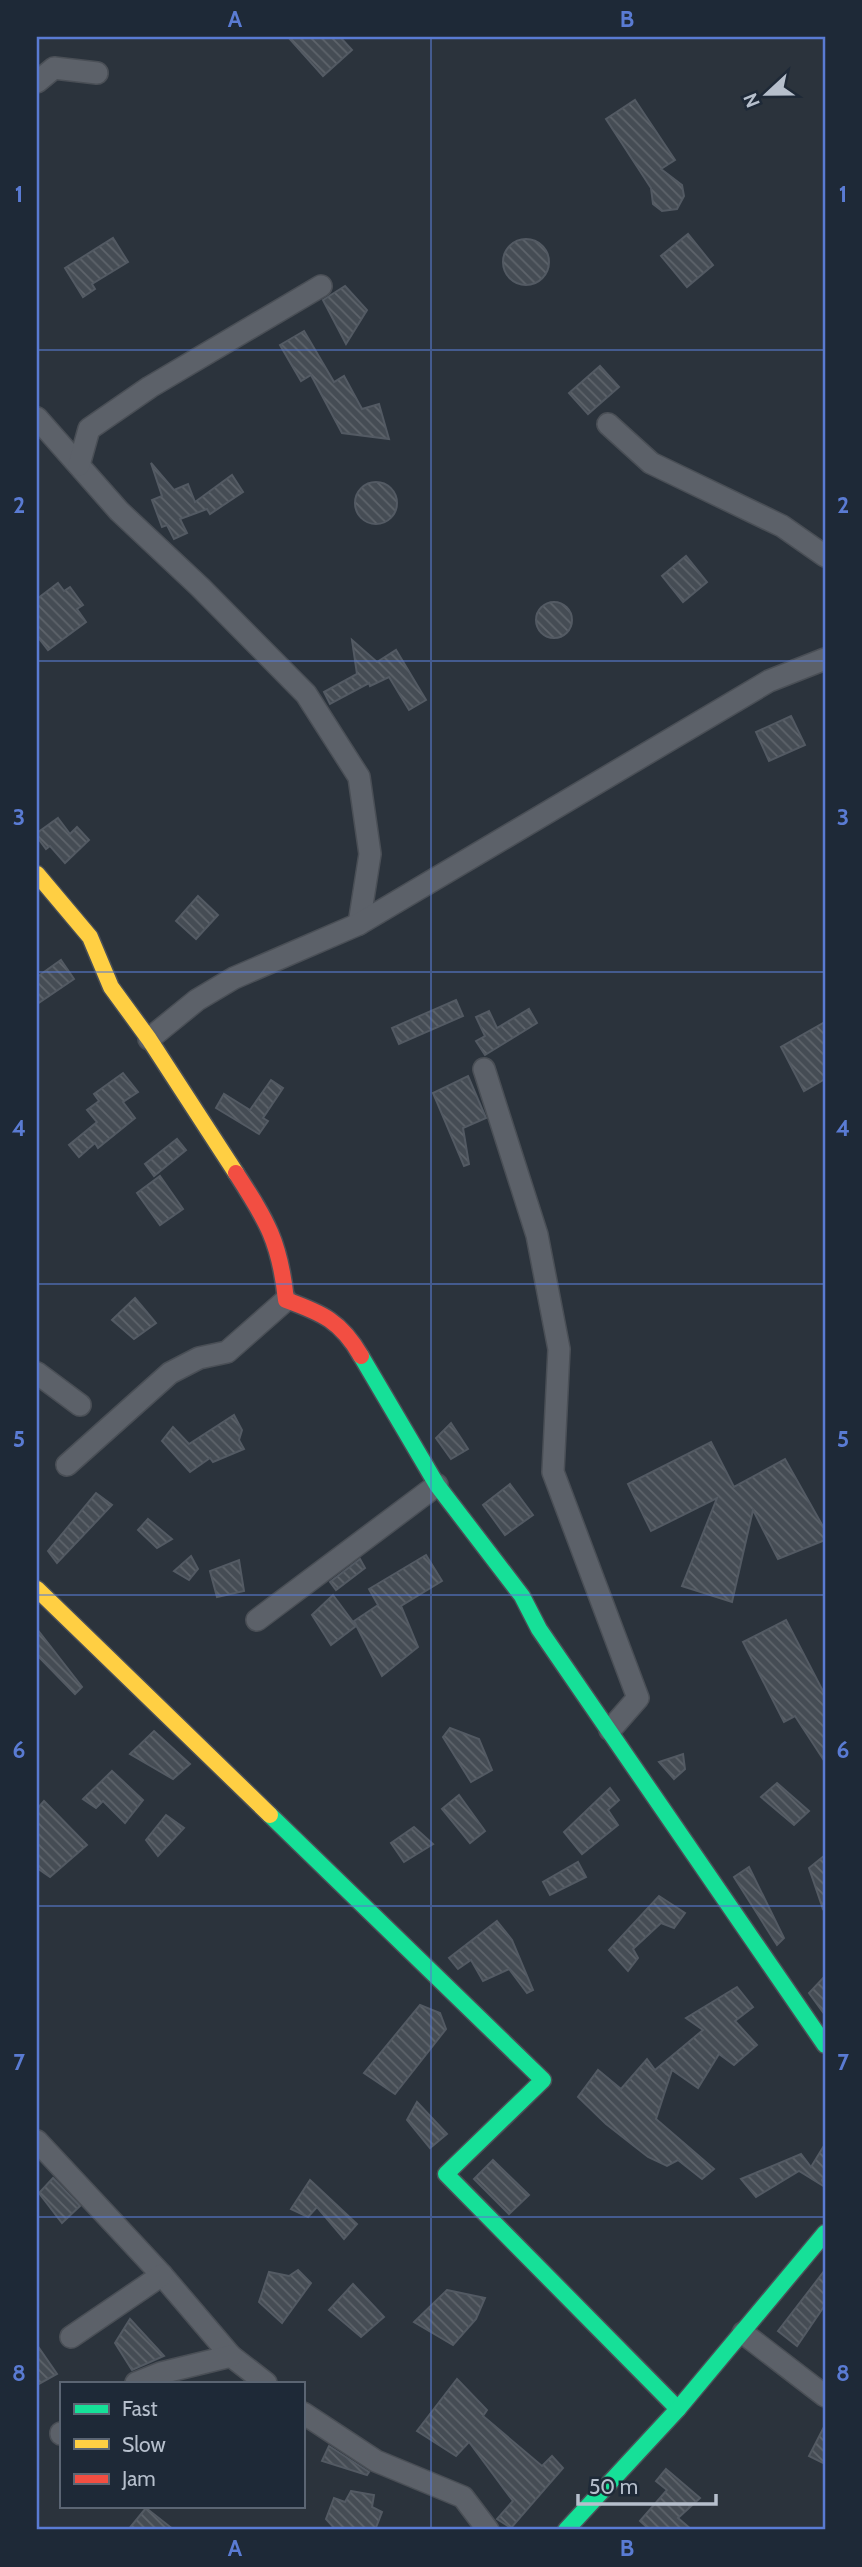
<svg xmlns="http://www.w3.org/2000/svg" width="862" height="2567" font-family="Cabin,sans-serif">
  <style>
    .building { fill: url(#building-back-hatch); stroke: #535a63; stroke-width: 2 }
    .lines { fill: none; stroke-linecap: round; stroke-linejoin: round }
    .street-casing { stroke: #4a4f56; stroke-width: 24 }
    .fast-casing { stroke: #4a4f56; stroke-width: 19 }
    .slow-casing { stroke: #4a4f56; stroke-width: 19 }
    .jam-casing { stroke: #4a4f56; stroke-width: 19 }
    .street { stroke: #5c6169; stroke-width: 21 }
    .fast { stroke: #16e098; stroke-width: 16 }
    .slow { stroke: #ffcf43; stroke-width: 16 }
    .jam { stroke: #f24e42; stroke-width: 16 }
    .grid { fill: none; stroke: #5a7bd3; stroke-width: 2; stroke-opacity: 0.55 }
    .neatline { fill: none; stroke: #5a7bd3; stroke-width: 2.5 }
    .grid-label { font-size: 23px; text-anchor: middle; font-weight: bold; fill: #5a7bd3 }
  </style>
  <defs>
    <pattern id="building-back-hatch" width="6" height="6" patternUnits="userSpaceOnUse" patternTransform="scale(1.75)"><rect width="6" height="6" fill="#454c54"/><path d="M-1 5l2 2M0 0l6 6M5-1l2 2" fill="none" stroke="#5e646b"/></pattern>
  </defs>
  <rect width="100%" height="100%" fill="#2b333c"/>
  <g class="building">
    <path d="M 288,37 L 340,37 L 352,50 L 323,76 Z"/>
    <path d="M 635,100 L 675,160 L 661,169 L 682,185 L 684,196 L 677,209 L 662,211 L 653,204 L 651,188 L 606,119 Z"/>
    <path d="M 688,234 L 713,265 L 687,287 L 661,256 Z"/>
    <path d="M 113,238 L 128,262 L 92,284 L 95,289 L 83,297 L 65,268 Z"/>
    <circle cx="526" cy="262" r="23"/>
    <path d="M 345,286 L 367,310 L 346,344 L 323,300 Z"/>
    <path d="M 304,331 L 334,382 L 344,376 L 362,409 L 379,404 L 389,439 L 342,433 L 311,375 L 301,381 L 280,345 Z"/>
    <path d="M 600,366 L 619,387 L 588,414 L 569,393 Z"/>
    <path d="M 151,463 L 174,490 L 188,484 L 195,502 L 232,475 L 243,492 L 210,514 L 207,509 L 180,519 L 187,533 L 174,539 L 167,525 L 162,527 L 152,500 L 162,496 Z"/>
    <circle cx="376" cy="503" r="21"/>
    <path d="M 686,556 L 707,582 L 683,602 L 662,576 Z"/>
    <path d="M 58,583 L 64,591 L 70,587 L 83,605 L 77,609 L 86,622 L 48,650 L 37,636 L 37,599 Z"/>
    <circle cx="554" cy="620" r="18"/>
    <path d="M 352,640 L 377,662 L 396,650 L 426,700 L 409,710 L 389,677 L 370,686 L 369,683 L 330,704 L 324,692 L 357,674 Z"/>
    <path d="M 791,716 L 805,745 L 769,761 L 756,732 Z"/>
    <path d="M 58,818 L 70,834 L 77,827 L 89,840 L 65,863 L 50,846 L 46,849 L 37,837 L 37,833 Z"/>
    <path d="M 198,896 L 218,915 L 196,939 L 176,921 Z"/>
    <path d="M 61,960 L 74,979 L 37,1004 L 37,977 Z"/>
    <path d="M 456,1000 L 463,1016 L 399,1044 L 392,1028 Z"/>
    <path d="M 529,1009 L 537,1023 L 485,1055 L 476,1041 L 485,1036 L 476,1017 L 489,1011 L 497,1028 Z"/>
    <path d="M 825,1022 L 825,1079 L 804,1091 L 781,1047 Z"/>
    <path d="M 123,1073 L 138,1092 L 123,1102 L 135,1118 L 98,1148 L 95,1143 L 79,1157 L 69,1145 L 97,1122 L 87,1110 L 99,1101 L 94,1094 Z"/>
    <path d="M 468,1076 L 486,1118 L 463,1128 L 469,1164 L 464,1166 L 433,1093 Z"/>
    <path d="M 271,1080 L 283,1088 L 263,1118 L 268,1121 L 259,1134 L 216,1108 L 224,1094 L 250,1110 Z"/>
    <path d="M 177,1139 L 186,1150 L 154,1176 L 145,1164 Z"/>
    <path d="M 160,1176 L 183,1209 L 160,1225 L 137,1193 Z"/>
    <path d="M 135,1298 L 156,1323 L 134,1339 L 112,1320 Z"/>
    <path d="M 234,1415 L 242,1430 L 239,1440 L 244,1449 L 213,1462 L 210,1458 L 190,1472 L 162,1441 L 173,1427 L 189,1444 Z"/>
    <path d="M 451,1423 L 468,1449 L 451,1459 L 436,1438 Z"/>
    <path d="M 711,1442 L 734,1487 L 785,1459 L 825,1530 L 825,1540 L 778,1559 L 753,1510 L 732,1602 L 682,1586 L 717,1498 L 651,1531 L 628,1484 Z"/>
    <path d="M 510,1484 L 533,1515 L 505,1535 L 483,1505 Z"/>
    <path d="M 96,1493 L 112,1505 L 57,1563 L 48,1551 Z"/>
    <path d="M 148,1519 L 172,1539 L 157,1548 L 138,1530 Z"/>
    <path d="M 426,1555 L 442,1581 L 401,1606 L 418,1647 L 382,1676 L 354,1621 L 378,1605 L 369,1589 Z"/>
    <path d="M 191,1556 L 198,1569 L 189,1580 L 174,1571 Z"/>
    <path d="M 360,1559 L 365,1568 L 336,1590 L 330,1582 Z"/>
    <path d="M 239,1560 L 244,1591 L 217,1597 L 210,1571 Z"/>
    <path d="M 333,1595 L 356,1626 L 331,1645 L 312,1615 Z"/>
    <path d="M 786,1620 L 825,1695 L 825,1762 L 795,1716 L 784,1722 L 743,1642 Z"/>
    <path d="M 37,1629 L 82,1687 L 75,1694 L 37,1655 Z"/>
    <path d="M 450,1728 L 479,1739 L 492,1770 L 471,1782 L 443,1737 Z"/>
    <path d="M 154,1731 L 190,1764 L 173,1779 L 130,1754 Z"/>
    <path d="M 683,1754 L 685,1769 L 674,1779 L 659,1762 Z"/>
    <path d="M 112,1771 L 143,1800 L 125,1823 L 103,1801 L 96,1808 L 83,1799 Z"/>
    <path d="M 777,1783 L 809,1811 L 794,1825 L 761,1797 Z"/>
    <path d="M 610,1788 L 619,1800 L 608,1810 L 618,1825 L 582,1854 L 564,1832 Z"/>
    <path d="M 459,1795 L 485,1831 L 470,1843 L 442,1809 Z"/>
    <path d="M 44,1801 L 87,1845 L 50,1877 L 37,1868 L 37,1809 Z"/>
    <path d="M 166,1815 L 184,1828 L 158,1856 L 146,1840 Z"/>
    <path d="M 414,1827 L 433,1844 L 404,1862 L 391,1843 Z"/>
    <path d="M 825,1855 L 825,1908 L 823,1909 L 809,1868 Z"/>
    <path d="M 578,1862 L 586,1877 L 550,1895 L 543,1882 Z"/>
    <path d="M 749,1867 L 784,1938 L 777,1945 L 734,1877 Z"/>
    <path d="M 659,1896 L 685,1913 L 674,1928 L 661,1923 L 633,1949 L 638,1958 L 628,1971 L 609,1950 Z"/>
    <path d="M 497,1921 L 512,1940 L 533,1990 L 527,1993 L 509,1969 L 483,1981 L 471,1960 L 458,1969 L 449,1958 Z"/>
    <path d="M 825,1976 L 825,2015 L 809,1993 Z"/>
    <path d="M 737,1987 L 753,2007 L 735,2021 L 757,2045 L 734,2065 L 719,2054 L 698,2088 L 672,2070 L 656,2119 L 714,2169 L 702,2179 L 678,2160 L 667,2166 L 648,2157 L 606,2124 L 578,2097 L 598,2070 L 621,2089 L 647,2059 L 655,2070 L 703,2030 L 686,2018 Z"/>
    <path d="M 420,2005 L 440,2013 L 446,2029 L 395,2094 L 364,2073 Z"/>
    <path d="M 417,2102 L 447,2134 L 430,2148 L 407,2120 Z"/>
    <path d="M 825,2144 L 825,2175 L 822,2180 L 825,2187 L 799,2171 L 756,2197 L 741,2179 L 801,2154 L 811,2167 Z"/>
    <path d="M 493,2160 L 529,2195 L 509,2214 L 474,2179 Z"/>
    <path d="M 53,2178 L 80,2206 L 62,2223 L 39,2193 Z"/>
    <path d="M 310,2180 L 357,2224 L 344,2239 L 317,2207 L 308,2217 L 291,2209 Z"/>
    <path d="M 298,2270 L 311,2283 L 282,2323 L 259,2302 L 269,2272 L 289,2276 Z"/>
    <path d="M 825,2270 L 825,2305 L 797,2346 L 778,2331 Z"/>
    <path d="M 353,2284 L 384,2317 L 361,2337 L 329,2310 Z"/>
    <path d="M 447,2290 L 485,2298 L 476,2319 L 453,2345 L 414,2322 Z"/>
    <path d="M 130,2319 L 164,2356 L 132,2370 L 115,2343 Z"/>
    <path d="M 37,2345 L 57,2374 L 37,2385 Z"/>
    <path d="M 457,2379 L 487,2410 L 483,2416 L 542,2466 L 552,2456 L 563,2468 L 511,2528 L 497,2519 L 513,2501 L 469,2442 L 456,2456 L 417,2431 Z"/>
    <path d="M 825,2425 L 825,2464 L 809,2456 Z"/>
    <path d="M 329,2446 L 369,2472 L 367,2475 L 322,2461 Z"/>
    <path d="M 666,2469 L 700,2498 L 678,2518 L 692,2530 L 650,2530 L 640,2521 L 667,2490 L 656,2481 Z"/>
    <path d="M 351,2491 L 374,2495 L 372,2507 L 382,2512 L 375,2530 L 336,2530 L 326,2519 L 334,2498 L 345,2502 Z"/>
    <path d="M 146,2508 L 174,2530 L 128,2530 Z"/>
  </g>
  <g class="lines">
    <defs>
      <g id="street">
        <path d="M 37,82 L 54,68 L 97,73"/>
        <path d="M 37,418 L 119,511 L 200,587 L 306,694 L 359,777 L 370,854 L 359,924"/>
        <path d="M 608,424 L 651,463 L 782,526 L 825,556"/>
        <path d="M 79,465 L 89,429 L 150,387 L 321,286"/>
        <path d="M 149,1039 L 197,1000 L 234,978 L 359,924 L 769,681 L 825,659"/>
        <path d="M 484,1069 L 537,1235 L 559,1349 L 553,1472 L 638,1698 L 610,1730"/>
        <path d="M 37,1373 L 80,1405"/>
        <path d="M 67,1465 L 170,1373 L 199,1358 L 227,1352 L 286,1300"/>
        <path d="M 257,1620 L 437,1485"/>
        <path d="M 37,2141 L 162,2275 L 231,2356 L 266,2383"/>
        <path d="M 743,2333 L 825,2396"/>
        <path d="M 71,2337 L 162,2275"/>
        <path d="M 136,2383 L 161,2373 L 231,2356"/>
        <path d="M 303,2413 L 376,2461 L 463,2497 L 488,2530"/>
        <path d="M 61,2433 L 61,2434"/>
      </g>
      <g id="fast">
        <path d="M 361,1356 L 437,1485 L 522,1596 L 539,1629 L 825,2045"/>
        <path d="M 270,1815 L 543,2080 L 446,2174 L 678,2409"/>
        <path d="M 566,2530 L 678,2409 L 825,2233"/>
      </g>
      <g id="slow">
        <path d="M 37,874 L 90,937 L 111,987 L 149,1039 L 236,1173"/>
        <path d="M 37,1589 L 270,1815"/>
      </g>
      <path id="jam" d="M 236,1173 C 267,1221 280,1242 286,1300 C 322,1313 341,1321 361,1356"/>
    </defs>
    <use href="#street" class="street-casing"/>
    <use href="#fast" class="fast-casing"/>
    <use href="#slow" class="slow-casing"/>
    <use href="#jam" class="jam-casing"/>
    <use href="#street" class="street"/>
    <use href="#fast" class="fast"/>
    <use href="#slow" class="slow"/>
    <use href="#jam" class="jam"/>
  </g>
  <path class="grid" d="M 431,37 L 431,2530M 37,350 L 825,350M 37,661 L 825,661M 37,972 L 825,972M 37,1284 L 825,1284M 37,1595 L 825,1595M 37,1906 L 825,1906M 37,2217 L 825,2217"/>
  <rect width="862" height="2567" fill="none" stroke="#1e2937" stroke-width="77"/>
  <rect x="60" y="2382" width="245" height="126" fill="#1e2937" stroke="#5b6573" stroke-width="2"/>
  <rect x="74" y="2404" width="35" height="10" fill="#16e098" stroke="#5b6573" stroke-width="2"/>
  <text x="122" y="2416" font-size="21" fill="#b6bfcc">Fast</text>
  <rect x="74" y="2439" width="35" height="10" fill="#ffcf43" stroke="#5b6573" stroke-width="2"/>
  <text x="122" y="2452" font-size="21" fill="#b6bfcc">Slow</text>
  <rect x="74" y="2474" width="35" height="10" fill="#f24e42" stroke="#5b6573" stroke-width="2"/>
  <text x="122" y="2486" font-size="21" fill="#b6bfcc">Jam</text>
  <g transform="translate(767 94) rotate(248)" stroke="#1e2937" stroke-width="5" paint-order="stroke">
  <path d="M0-5L12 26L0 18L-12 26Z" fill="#b6bfcc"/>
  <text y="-10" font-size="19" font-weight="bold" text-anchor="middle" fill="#b6bfcc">N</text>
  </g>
  <path d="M578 2494v10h138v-10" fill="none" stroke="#b6bfcc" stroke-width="3.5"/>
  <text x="589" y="2494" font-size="21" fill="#b6bfcc" stroke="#1e2937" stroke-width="5" paint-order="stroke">50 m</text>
  <rect x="38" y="38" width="786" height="2490" class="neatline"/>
  <g class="grid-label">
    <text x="235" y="27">A</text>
    <text x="627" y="27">B</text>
    <text x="19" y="202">1</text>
    <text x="843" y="202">1</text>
    <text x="19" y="513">2</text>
    <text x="843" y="513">2</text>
    <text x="19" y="825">3</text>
    <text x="843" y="825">3</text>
    <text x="19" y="1136">4</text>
    <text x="843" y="1136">4</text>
    <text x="19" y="1447">5</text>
    <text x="843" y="1447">5</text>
    <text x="19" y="1758">6</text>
    <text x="843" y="1758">6</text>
    <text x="19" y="2070">7</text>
    <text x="843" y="2070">7</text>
    <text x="19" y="2381">8</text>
    <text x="843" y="2381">8</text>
    <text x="235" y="2556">A</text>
    <text x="627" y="2556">B</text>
  </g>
</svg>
